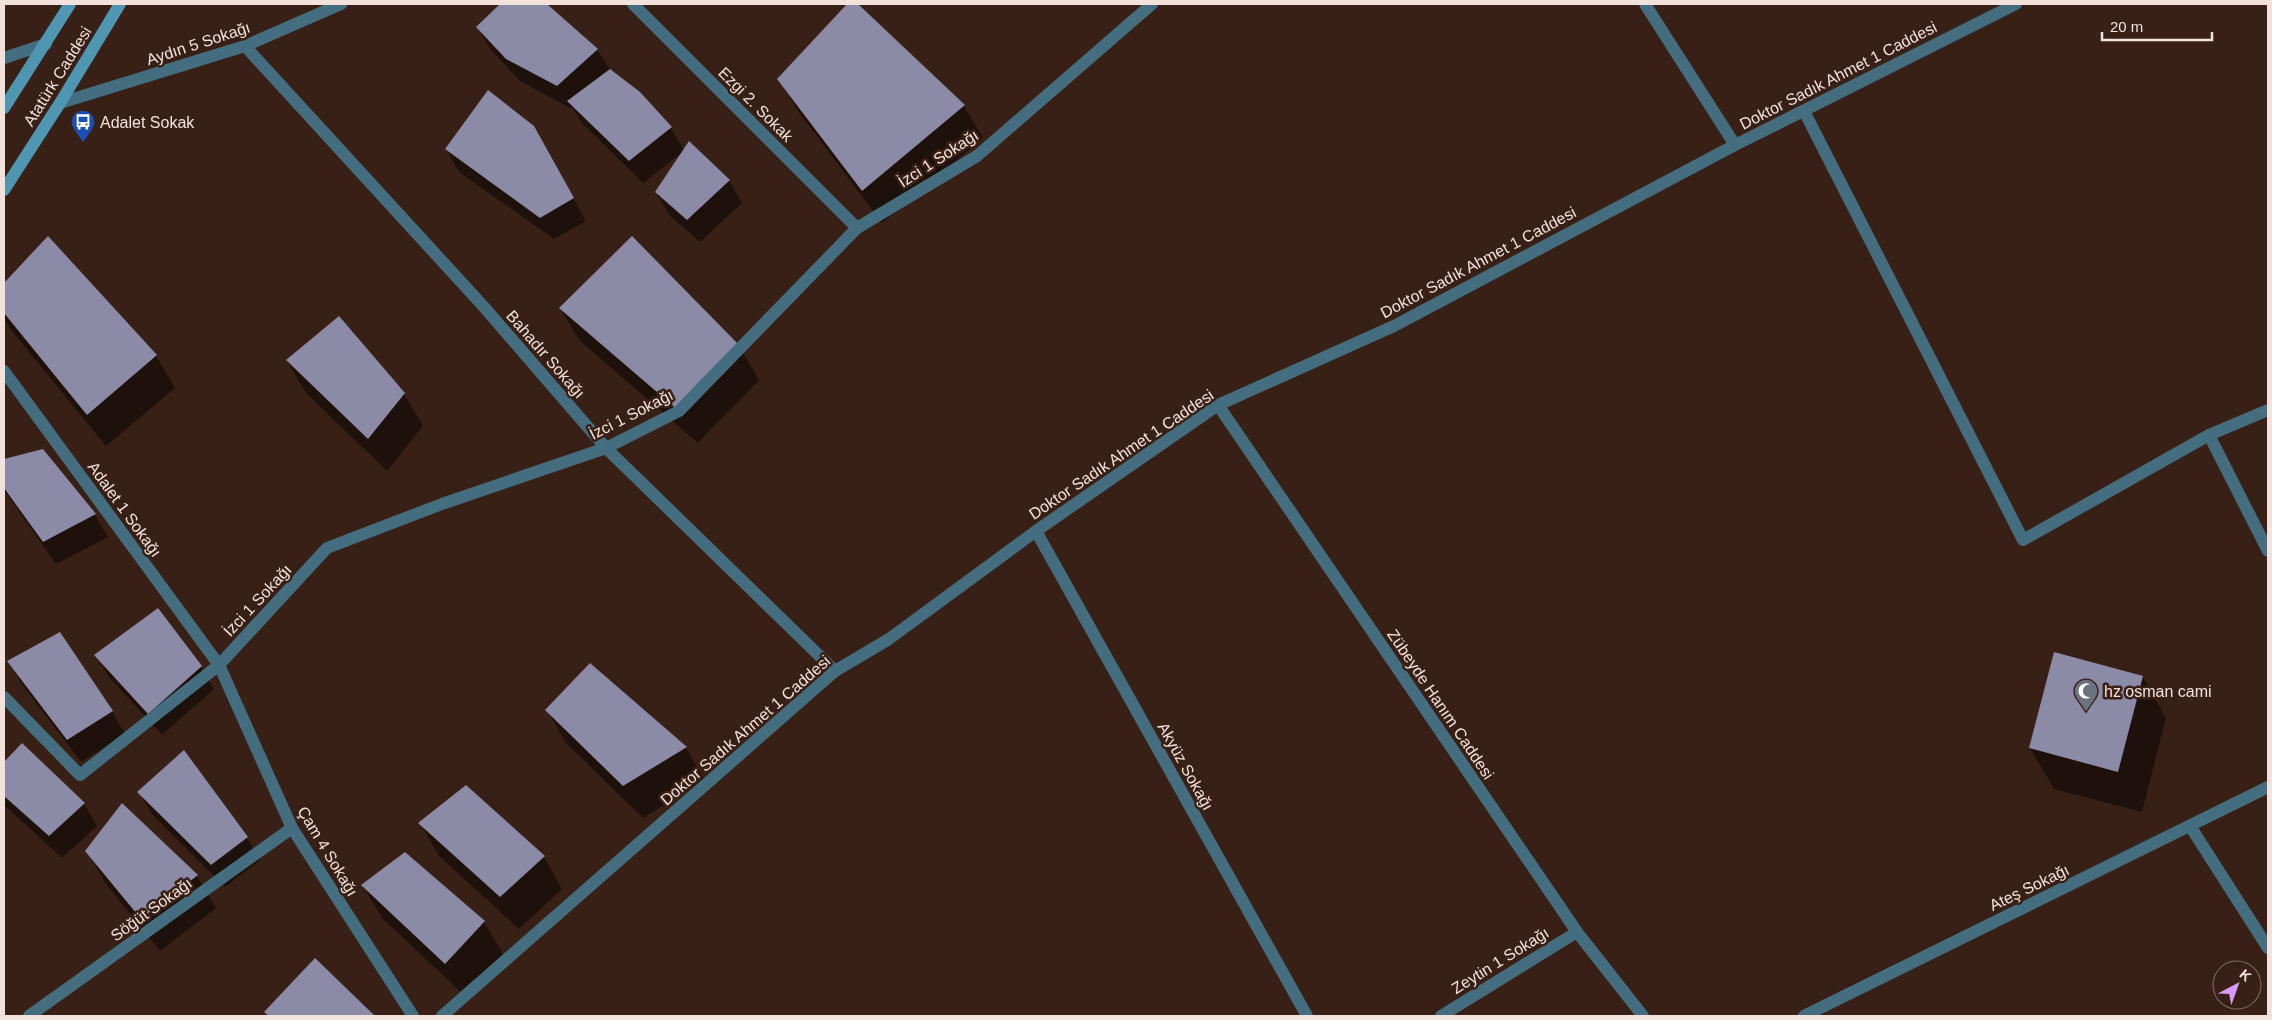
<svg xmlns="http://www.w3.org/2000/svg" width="2272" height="1020" font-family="Arial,sans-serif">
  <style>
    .shadow { fill: #0007 }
    .building { fill: #8b8aa7 }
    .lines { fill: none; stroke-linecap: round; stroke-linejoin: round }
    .minor { stroke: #446e80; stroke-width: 12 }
    .tertiary { stroke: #446e80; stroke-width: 12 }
    .secondary { stroke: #4f96b3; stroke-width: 12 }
    .labels { text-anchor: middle; stroke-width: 5; stroke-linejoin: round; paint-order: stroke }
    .street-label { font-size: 16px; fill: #f3e2db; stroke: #392016 }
    .poi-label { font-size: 16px; fill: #f3e2db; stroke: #392016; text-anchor: start }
  </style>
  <rect width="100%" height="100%" fill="#392016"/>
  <g class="shadow">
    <path d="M 501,4 L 545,4 L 597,49 L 610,70 L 639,92 L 671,128 L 684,150 L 689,142 L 729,181 L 742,203 L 700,242 L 669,215 L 656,192 L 683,152 L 643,183 L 582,123 L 572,107 L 570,108 L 520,81 L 491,50 L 478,28 Z"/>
    <path d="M 848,4 L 856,4 L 964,106 L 983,138 L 882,223 L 798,111 L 779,79 Z"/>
    <path d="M 446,149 L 546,150 L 586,221 L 554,239 L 459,172 Z"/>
    <path d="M 48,237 L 156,356 L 175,388 L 106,446 L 11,330 L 4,317 L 4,285 Z"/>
    <path d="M 560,308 L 740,348 L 759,380 L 698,443 L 579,340 Z"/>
    <path d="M 287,361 L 404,394 L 423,426 L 387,471 L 306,393 Z"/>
    <path d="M 43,450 L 95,515 L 108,537 L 56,564 L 4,490 L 4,461 Z"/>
    <path d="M 96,655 L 201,667 L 214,689 L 162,735 L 109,677 Z"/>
    <path d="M 9,661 L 112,711 L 125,734 L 81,762 L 21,683 Z"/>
    <path d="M 590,664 L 686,748 L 705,780 L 643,818 L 566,743 L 547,710 Z"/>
    <path d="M 2143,677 L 2166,718 L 2142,812 L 2054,789 L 2030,748 Z"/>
    <path d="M 22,745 L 84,804 L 97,826 L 62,858 L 4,805 L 4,763 Z"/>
    <path d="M 139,792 L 247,838 L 260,860 L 225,887 L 152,814 Z"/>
    <path d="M 123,805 L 197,876 L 216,908 L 160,951 L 106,884 L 87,851 Z"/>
    <path d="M 420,823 L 544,857 L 562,889 L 519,929 L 439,856 Z"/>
    <path d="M 363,886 L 484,922 L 503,954 L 464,995 L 382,918 Z"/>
    <path d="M 315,960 L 373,1016 L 268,1016 L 266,1012 Z"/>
  </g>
  <g class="building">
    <path d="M 500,4 L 547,4 L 598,49 L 557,86 L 506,59 L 476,27 Z"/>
    <path d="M 847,4 L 858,4 L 965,105 L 862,191 L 777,79 Z"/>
    <path d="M 610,69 L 640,92 L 672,127 L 629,161 L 567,101 Z"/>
    <path d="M 488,90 L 534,126 L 574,198 L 540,218 L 445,149 Z"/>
    <path d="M 689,141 L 730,180 L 687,220 L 655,192 Z"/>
    <path d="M 48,236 L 157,355 L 87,415 L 4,313 L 4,283 Z"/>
    <path d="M 632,236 L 741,347 L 679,411 L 559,308 Z"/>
    <path d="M 339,316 L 405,393 L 368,439 L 286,360 Z"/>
    <path d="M 43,449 L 96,514 L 43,542 L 4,488 L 4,459 Z"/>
    <path d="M 158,608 L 202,666 L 148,714 L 94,655 Z"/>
    <path d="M 60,632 L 113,711 L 67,740 L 7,661 Z"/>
    <path d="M 2054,652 L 2143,676 L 2118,772 L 2029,748 Z"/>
    <path d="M 590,663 L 687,747 L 623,786 L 545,710 Z"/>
    <path d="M 22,743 L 85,803 L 49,836 L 4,796 L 4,762 Z"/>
    <path d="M 184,750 L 248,837 L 211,865 L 137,792 Z"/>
    <path d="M 466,785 L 545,856 L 500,897 L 418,823 Z"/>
    <path d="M 122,803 L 198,875 L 141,919 L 85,851 Z"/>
    <path d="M 405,852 L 485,921 L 445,964 L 361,885 Z"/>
    <path d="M 315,958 L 375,1016 L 269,1016 L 264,1012 Z"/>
  </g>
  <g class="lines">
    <g class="minor">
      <path d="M 633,4 L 857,228"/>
      <path d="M 1645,4 L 1735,145"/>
      <path d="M 245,46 L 484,307 L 606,448 L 835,671"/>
      <path d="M 4,58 L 46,44"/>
      <path d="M 60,103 L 245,46 L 341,4"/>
      <path d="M 1804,111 L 2023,540 L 2209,435 L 2268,410"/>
      <path d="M 4,371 L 219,665 L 292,828 L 413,1016"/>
      <path d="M 1218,405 L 1577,932 L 1643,1016"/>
      <path d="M 2209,435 L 2268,551"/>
      <path d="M 1036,531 L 1307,1016"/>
      <path d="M 4,697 L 80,775 L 219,665 L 327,548 L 442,504 L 606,448 L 679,411 L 857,228 L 977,156 L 1152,4"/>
      <path d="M 2190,826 L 2268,948"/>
      <path d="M 29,1016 L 292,828"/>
      <path d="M 1441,1016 L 1577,932"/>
      <path d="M 1804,1016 L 2268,787"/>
    </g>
    <path class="tertiary" d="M 442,1016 L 835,671 L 889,639 L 1036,531 L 1218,405 L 1394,326 L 1735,145 L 2016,4"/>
    <g class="secondary">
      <path d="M 4,108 L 70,4"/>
      <path d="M 4,190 L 60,103 L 120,4"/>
    </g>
  </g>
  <defs>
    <symbol id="bus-pin" viewBox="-11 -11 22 30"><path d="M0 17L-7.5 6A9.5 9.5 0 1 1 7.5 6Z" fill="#1a4fb4" stroke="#392016"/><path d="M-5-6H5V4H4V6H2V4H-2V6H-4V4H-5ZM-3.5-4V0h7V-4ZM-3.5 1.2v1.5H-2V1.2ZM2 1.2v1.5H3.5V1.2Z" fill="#fff"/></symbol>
    <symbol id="mosque-pin" viewBox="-11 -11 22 30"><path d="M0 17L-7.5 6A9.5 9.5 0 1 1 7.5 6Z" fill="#6b7280" stroke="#392016"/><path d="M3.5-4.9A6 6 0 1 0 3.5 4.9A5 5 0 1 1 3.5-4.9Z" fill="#fff"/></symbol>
  </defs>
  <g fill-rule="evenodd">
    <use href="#bus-pin" x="69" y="108" width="28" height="38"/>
    <use href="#mosque-pin" x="2072" y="677" width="28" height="38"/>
  </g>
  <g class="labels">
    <g class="street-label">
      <text transform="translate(198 43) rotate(-18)" y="6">Aydın 5 Sokağı</text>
      <text transform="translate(1838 75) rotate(-27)" y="6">Doktor Sadık Ahmet 1 Caddesi</text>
      <text transform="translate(57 76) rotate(-58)" y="6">Atatürk Caddesi</text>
      <text transform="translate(756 104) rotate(45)" y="6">Ezgi 2. Sokak</text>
      <text transform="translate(938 158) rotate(-33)" y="6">İzci 1 Sokağı</text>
      <text transform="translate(1478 262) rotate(-28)" y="6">Doktor Sadık Ahmet 1 Caddesi</text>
      <text transform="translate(546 354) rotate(49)" y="6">Bahadır Sokağı</text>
      <text transform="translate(631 414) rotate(-27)" y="6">İzci 1 Sokağı</text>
      <text transform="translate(1121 454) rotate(-34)" y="6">Doktor Sadık Ahmet 1 Caddesi</text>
      <text transform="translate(125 509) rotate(54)" y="6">Adalet 1 Sokağı</text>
      <text transform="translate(257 600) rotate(-47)" y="6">İzci 1 Sokağı</text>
      <text transform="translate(1441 704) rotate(56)" y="6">Zübeyde Hanım Caddesi</text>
      <text transform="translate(745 730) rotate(-41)" y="6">Doktor Sadık Ahmet 1 Caddesi</text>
      <text transform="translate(1186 766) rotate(61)" y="6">Akyüz Sokağı</text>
      <text transform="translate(328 851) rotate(59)" y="6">Çam 4 Sokağı</text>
      <text transform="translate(2029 887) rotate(-26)" y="6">Ateş Sokağı</text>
      <text transform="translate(151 909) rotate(-36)" y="6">Söğüt Sokağı</text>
      <text transform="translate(1500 960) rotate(-32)" y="6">Zeytin 1 Sokağı</text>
    </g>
    <g class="poi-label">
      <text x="100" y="128">Adalet Sokak</text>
      <text x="2104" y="697">hz osman cami</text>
    </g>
  </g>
  <rect width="2272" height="1020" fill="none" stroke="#f3e2db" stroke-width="10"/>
  <g transform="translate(2237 985) rotate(41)"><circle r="24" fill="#392016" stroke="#836e65"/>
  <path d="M0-4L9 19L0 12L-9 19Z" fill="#d59bfa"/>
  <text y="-8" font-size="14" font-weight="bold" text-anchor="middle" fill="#f3e2db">K</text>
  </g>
  <path d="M2102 32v8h110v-8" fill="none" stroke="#f3e2db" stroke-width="2.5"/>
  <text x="2110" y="32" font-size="15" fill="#f3e2db" stroke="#392016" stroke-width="4" paint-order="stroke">20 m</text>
</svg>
